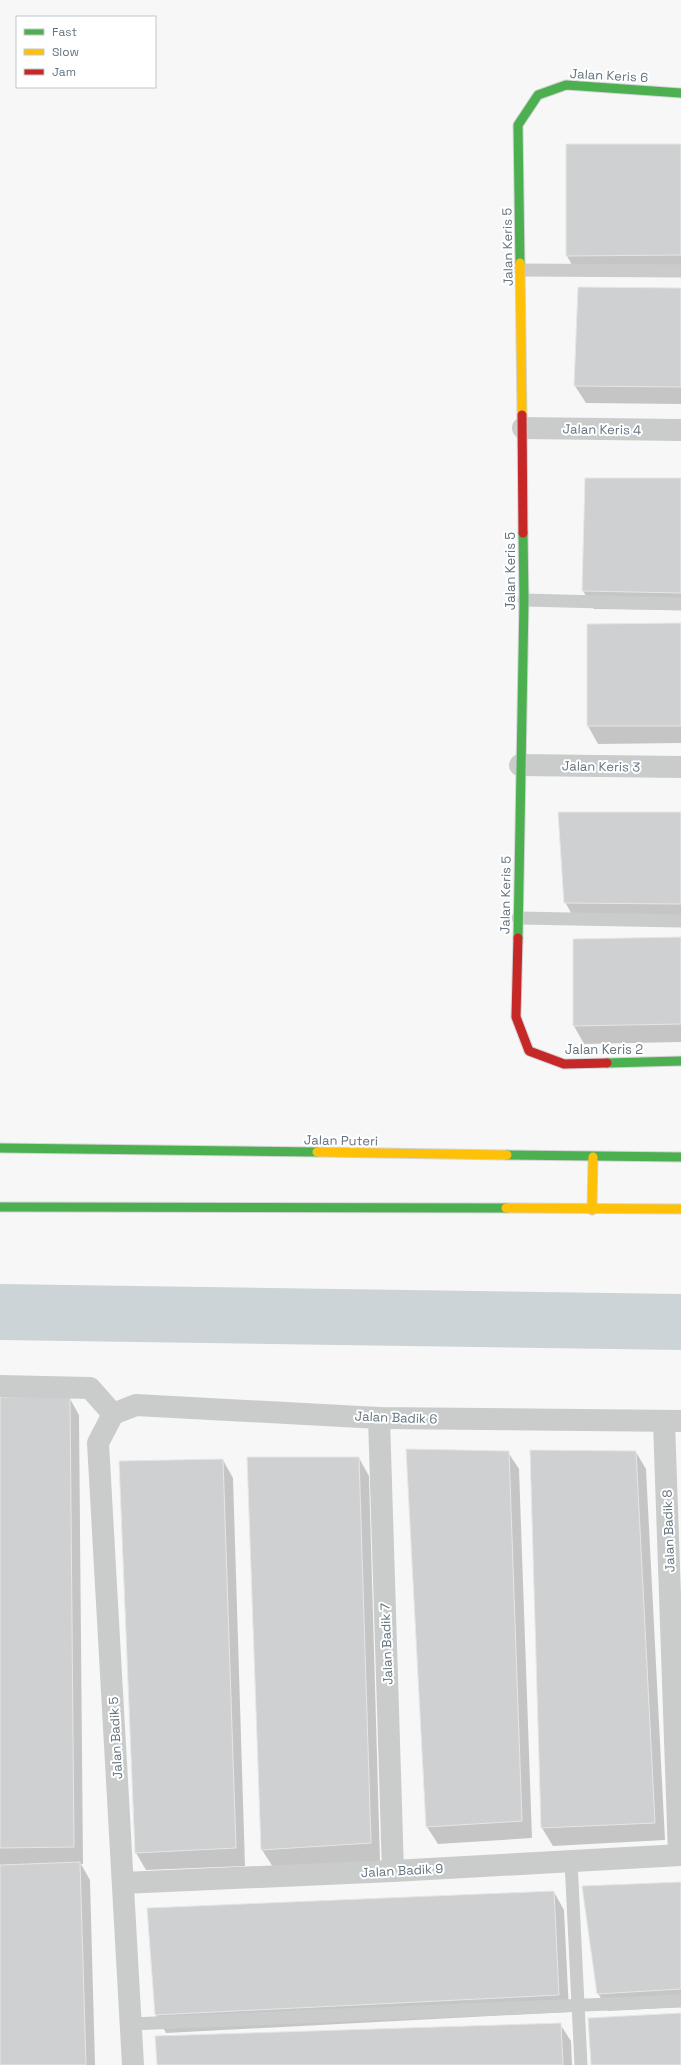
<svg xmlns="http://www.w3.org/2000/svg" width="681" height="2065" font-family="'Space Grotesk',sans-serif">
  <style>
    .shadow { fill: #0003 }
    .lines { fill: none; stroke-linecap: round; stroke-linejoin: round }
    .river { stroke: #cdd4d8; stroke-width: 56 }
    .building { fill: #ced0d1; stroke: #e6e6e6 }
    .fast-casing { stroke: #d3d4d5; stroke-width: 11 }
    .slow-casing { stroke: #d3d4d5; stroke-width: 11 }
    .jam-casing { stroke: #d3d4d5; stroke-width: 11 }
    .lane { stroke: #cacccc; stroke-width: 13 }
    .street { stroke: #cacccc; stroke-width: 22 }
    .fast { stroke: #4caf50; stroke-width: 9 }
    .slow { stroke: #ffc107; stroke-width: 9 }
    .jam { stroke: #c62828; stroke-width: 9 }
    .labels { text-anchor: middle; stroke-width: 4; stroke-linejoin: round; paint-order: stroke }
    .street-label { font-size: 13px; fill: #647480; stroke: #fff }
  </style>
  <rect width="100%" height="100%" fill="#f7f7f7"/>
  <g class="shadow">
    <path d="M 567,145 L 681,145 L 681,273 L 577,274 L 567,256 Z"/>
    <path d="M 681,289 L 681,404 L 586,403 L 575,386 Z"/>
    <path d="M 586,479 L 681,479 L 681,610 L 594,609 L 583,591 Z"/>
    <path d="M 681,624 L 681,743 L 598,744 L 588,726 Z"/>
    <path d="M 681,813 L 681,921 L 575,920 L 565,902 Z"/>
    <path d="M 681,938 L 681,1042 L 584,1044 L 574,1026 L 574,940 Z"/>
    <path d="M 69,1397 L 79,1415 L 83,1864 L 81,1864 L 90,1880 L 95,2065 L 0,2065 L 0,1398 Z"/>
    <path d="M 531,1451 L 636,1452 L 646,1469 L 665,1840 L 553,1846 L 542,1828 Z"/>
    <path d="M 508,1452 L 519,1469 L 532,1838 L 438,1844 L 427,1827 Z"/>
    <path d="M 359,1458 L 369,1476 L 380,1861 L 273,1867 L 262,1850 Z"/>
    <path d="M 223,1460 L 233,1478 L 245,1866 L 146,1870 L 136,1853 Z"/>
    <path d="M 681,1883 L 681,2007 L 608,2011 L 598,1993 Z"/>
    <path d="M 554,1892 L 564,1910 L 569,2012 L 166,2033 L 156,2015 L 148,1909 Z"/>
    <path d="M 560,2024 L 571,2041 L 572,2065 L 158,2065 Z"/>
  </g>
  <g class="lines">
    <path class="river" d="M 0,1312 L 681,1322"/>
  </g>
  <g class="building">
    <path d="M 566,144 L 681,144 L 681,255 L 566,256 Z"/>
    <path d="M 578,287 L 681,288 L 681,387 L 574,386 Z"/>
    <path d="M 585,478 L 681,478 L 681,593 L 582,591 Z"/>
    <path d="M 681,623 L 681,726 L 587,726 L 587,624 Z"/>
    <path d="M 558,812 L 681,812 L 681,904 L 564,903 Z"/>
    <path d="M 681,937 L 681,1024 L 573,1026 L 573,939 Z"/>
    <path d="M 70,1396 L 74,1847 L 0,1848 L 0,1397 Z"/>
    <path d="M 406,1449 L 509,1451 L 522,1821 L 426,1827 Z"/>
    <path d="M 530,1450 L 636,1451 L 655,1823 L 541,1828 Z"/>
    <path d="M 247,1457 L 359,1457 L 371,1843 L 261,1850 Z"/>
    <path d="M 223,1459 L 236,1848 L 135,1853 L 119,1461 Z"/>
    <path d="M 80,1862 L 86,2065 L 0,2065 L 0,1865 Z"/>
    <path d="M 681,1882 L 681,1989 L 597,1994 L 582,1886 Z"/>
    <path d="M 554,1891 L 559,1995 L 155,2015 L 147,1908 Z"/>
    <path d="M 681,2013 L 681,2065 L 591,2065 L 588,2018 Z"/>
    <path d="M 561,2023 L 563,2065 L 157,2065 L 155,2036 Z"/>
  </g>
  <g class="lines">
    <defs>
      <g id="fast">
        <path d="M 520,263 L 518,125 L 538,95 L 566,85 L 681,93"/>
        <path d="M 518,938 L 524,600 L 523,533"/>
        <path d="M 607,1063 L 681,1061"/>
        <path d="M 0,1148 L 317,1152"/>
        <path d="M 507,1155 L 681,1157"/>
        <path d="M 0,1207 L 506,1208"/>
      </g>
      <g id="slow">
        <path d="M 520,263 L 522,415"/>
        <path d="M 317,1152 L 507,1155"/>
        <path d="M 506,1208 L 681,1209"/>
        <path d="M 592,1210 L 593,1157"/>
      </g>
      <g id="jam">
        <path d="M 522,415 L 523,533"/>
        <path d="M 518,938 L 516,1017 L 529,1051 L 564,1064 L 607,1063"/>
      </g>
    </defs>
    <use href="#fast" class="fast-casing"/>
    <use href="#slow" class="slow-casing"/>
    <use href="#jam" class="jam-casing"/>
    <g class="lane">
      <path d="M 520,270 L 681,271"/>
      <path d="M 524,600 L 681,604"/>
      <path d="M 518,918 L 681,921"/>
      <path d="M 571,1861 L 581,2065"/>
      <path d="M 131,2024 L 681,2001"/>
    </g>
    <g class="street">
      <path d="M 523,428 L 681,430"/>
      <path d="M 520,765 L 681,767"/>
      <path d="M 0,1386 L 90,1388 L 113,1414"/>
      <path d="M 113,1414 L 98,1443 L 133,2065"/>
      <path d="M 113,1414 L 136,1405 L 379,1418 L 681,1421"/>
      <path d="M 379,1418 L 393,1871"/>
      <path d="M 664,1422 L 679,1855"/>
      <path d="M 123,1883 L 393,1871 L 681,1855"/>
    </g>
    <use href="#fast" class="fast"/>
    <use href="#slow" class="slow"/>
    <use href="#jam" class="jam"/>
  </g>
  <g class="labels">
    <g class="street-label">
      <text transform="translate(609 75) rotate(3)" y="5">Jalan Keris 6</text>
      <text transform="translate(507 247) rotate(-91)" y="5">Jalan Keris 5</text>
      <text transform="translate(602 429) rotate(1)" y="5">Jalan Keris 4</text>
      <text transform="translate(510 571) rotate(-90)" y="5">Jalan Keris 5</text>
      <text transform="translate(601 766) rotate(1)" y="5">Jalan Keris 3</text>
      <text transform="translate(505 895) rotate(-89)" y="5">Jalan Keris 5</text>
      <text x="604" y="1054">Jalan Keris 2</text>
      <text transform="translate(341 1140) rotate(1)" y="5">Jalan Puteri</text>
      <text transform="translate(396 1417) rotate(2)" y="5">Jalan Badik 6</text>
      <text transform="translate(668 1531) rotate(-92)" y="5">Jalan Badik 8</text>
      <text transform="translate(386 1644) rotate(-92)" y="5">Jalan Badik 7</text>
      <text transform="translate(115 1738) rotate(-93)" y="5">Jalan Badik 5</text>
      <text transform="translate(402 1870) rotate(-3)" y="5">Jalan Badik 9</text>
    </g>
  </g>
  <rect x="16" y="16" width="140" height="72" fill="#ffffff" stroke="#c1c7cc"/>
  <rect x="24" y="29" width="20" height="6" fill="#4caf50" stroke="#c1c7cc"/>
  <text x="52" y="36" font-size="12" fill="#647480">Fast</text>
  <rect x="24" y="49" width="20" height="6" fill="#ffc107" stroke="#c1c7cc"/>
  <text x="52" y="56" font-size="12" fill="#647480">Slow</text>
  <rect x="24" y="69" width="20" height="6" fill="#c62828" stroke="#c1c7cc"/>
  <text x="52" y="76" font-size="12" fill="#647480">Jam</text>
</svg>
